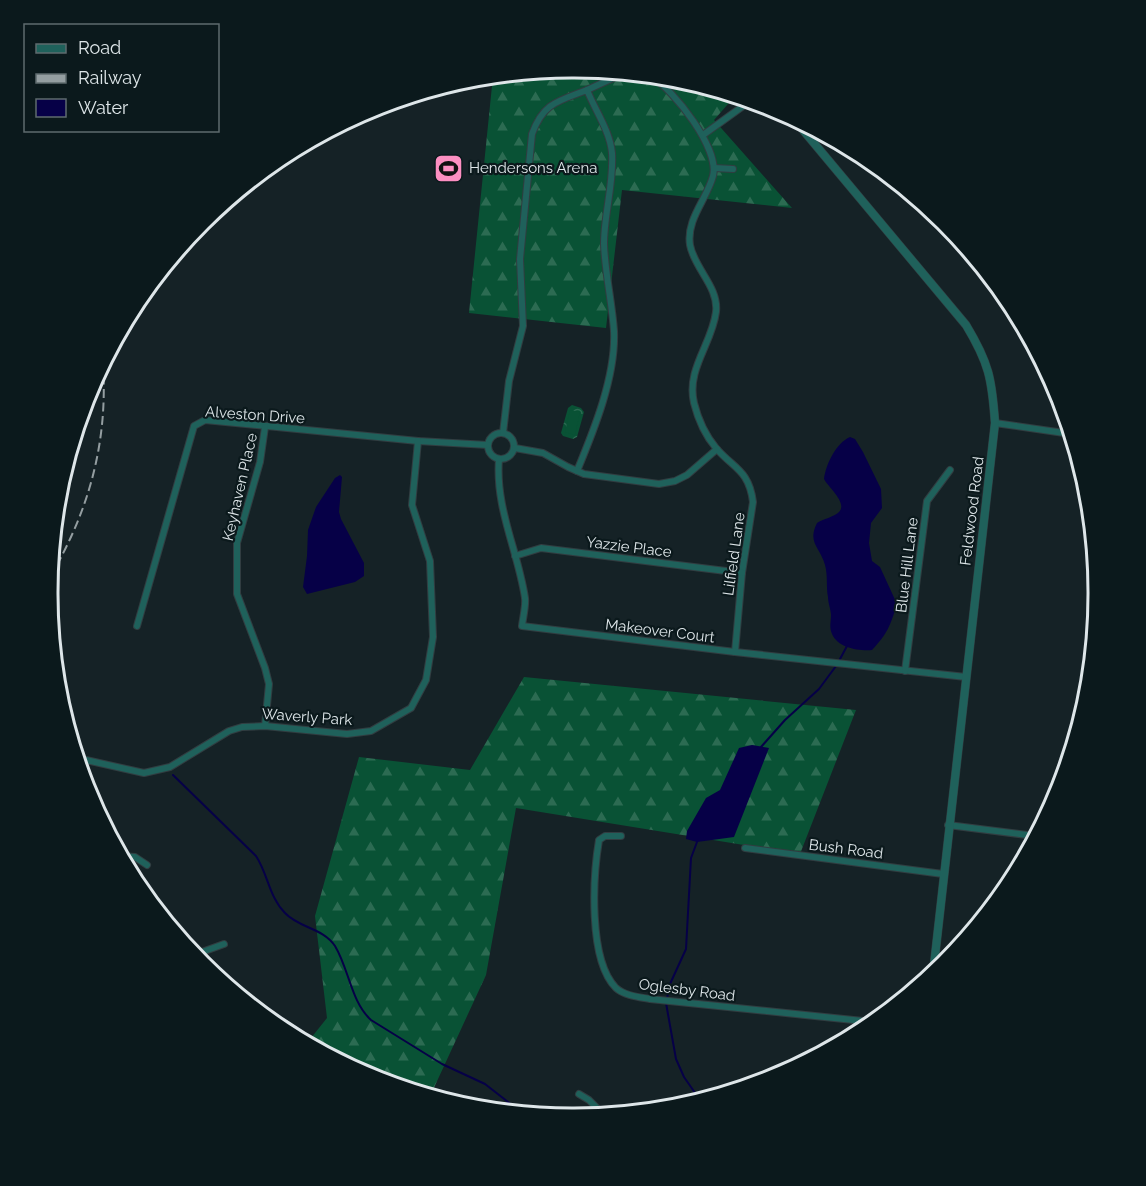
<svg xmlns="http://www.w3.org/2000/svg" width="1146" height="1186" font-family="Raleway,sans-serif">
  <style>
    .forest { fill: url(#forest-firs) }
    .park { fill: url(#park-crowns) }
    .pitch { fill: #095235 }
    .water { fill: #060047 }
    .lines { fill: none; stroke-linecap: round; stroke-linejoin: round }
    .stream { stroke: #060047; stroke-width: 2 }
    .minor-casing { stroke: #313d41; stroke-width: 8 }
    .tertiary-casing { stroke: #313d41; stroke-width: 9 }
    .minor { stroke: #1f615b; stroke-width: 6 }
    .tertiary { stroke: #1f615b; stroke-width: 8 }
    .rail { stroke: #949ea1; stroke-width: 2; stroke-dasharray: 9 4.5; stroke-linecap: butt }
    .labels { text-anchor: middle; stroke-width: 4.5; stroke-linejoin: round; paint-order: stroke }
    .poi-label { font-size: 15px; fill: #dee6e9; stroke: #0b191c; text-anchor: start }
    .street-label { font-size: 15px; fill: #dee6e9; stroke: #0b191c }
    .rim { fill: none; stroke: #dee6e9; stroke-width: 3 }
  </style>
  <defs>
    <pattern id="forest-firs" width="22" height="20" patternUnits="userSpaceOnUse" patternTransform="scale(1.5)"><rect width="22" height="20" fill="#095235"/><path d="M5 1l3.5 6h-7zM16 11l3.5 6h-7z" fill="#2c6b52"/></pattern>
    <pattern id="park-crowns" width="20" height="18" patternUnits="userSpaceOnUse" patternTransform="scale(1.5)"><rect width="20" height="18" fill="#095235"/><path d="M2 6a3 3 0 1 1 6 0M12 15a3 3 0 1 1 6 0" fill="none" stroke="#2c6b52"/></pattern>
  </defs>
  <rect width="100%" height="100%" fill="#152226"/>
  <g class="forest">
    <path d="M 573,68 L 676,78 L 735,96 L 714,120 L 792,208 L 622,190 L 606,328 L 469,313 L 493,76 Z"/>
    <path d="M 524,677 L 856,710 L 800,854 L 516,808 L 486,975 L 432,1092 C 399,1097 336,1059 307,1043 L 327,1018 L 315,916 L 359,757 L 470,770 Z"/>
  </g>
  <path class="park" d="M 572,405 L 581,408 L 584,412 L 577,437 L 573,439 L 563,436 L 561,433 L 568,408 Z"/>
  <path class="pitch" d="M 570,410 L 580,412 L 575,435 L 565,432 Z"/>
  <g class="water">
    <path d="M 850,437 L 855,439 L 863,452 L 881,489 L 882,508 L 871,523 L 869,543 L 872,561 L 880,567 L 897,604 C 890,626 888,633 872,650 C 858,651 838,648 832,634 C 829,627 831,622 831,615 C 831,610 828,603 828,597 C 826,587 828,576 825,565 C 820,547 807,543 817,523 C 823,519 834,517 839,512 C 848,503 828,487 824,479 C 826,464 836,443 850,437 Z"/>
    <path d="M 340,475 L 342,477 L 339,512 L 341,519 L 364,563 L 364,576 L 355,582 L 307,594 L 303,587 L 307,556 L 308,530 L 316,507 L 335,478 Z"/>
    <path d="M 752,745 L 769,748 L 734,837 L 697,842 L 686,839 L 687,831 L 706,798 L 720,790 L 739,748 Z"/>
  </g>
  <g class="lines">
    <g class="stream">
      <path d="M 840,659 L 847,646"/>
      <path d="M 761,747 L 785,720 L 819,689 L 836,666"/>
      <path d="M 173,775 L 256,856 C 268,874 269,897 285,913 C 299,928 323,928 335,946 C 349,969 351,1002 371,1020 L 442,1064 L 485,1084 L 522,1113"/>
      <path d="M 697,842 L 691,858 L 686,949 L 670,984 L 666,1003 L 676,1059 L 684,1077 L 700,1100"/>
    </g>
    <defs>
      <g id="minor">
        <path d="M 651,76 C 674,90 720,149 713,176 C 707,199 686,219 690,245 C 694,268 719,287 716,312 C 712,344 686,369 694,403 C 698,419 705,435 716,448 C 734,469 749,470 753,502 L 742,573 L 735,652"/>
        <path d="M 587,90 L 624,73"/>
        <path d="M 703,135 L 750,101"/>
        <path d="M 714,168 L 733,169"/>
        <path d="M 995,423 L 1071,434"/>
        <circle cx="501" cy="446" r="13"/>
        <path d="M 503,433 L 509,381 L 523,326 L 520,259 L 532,134 C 543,103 558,101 587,90 C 595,110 610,131 612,153 C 614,183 604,214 604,244 C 605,273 612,302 614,331 C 616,376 594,430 577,471"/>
        <path d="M 515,448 L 543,453 L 568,467 L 584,474 L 659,484 L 675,481 L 687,475 L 717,449"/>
        <path d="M 499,459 C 495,508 518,551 525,598 C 526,606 523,617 522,626 L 735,652 L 966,677"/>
        <path d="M 515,556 L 541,548 L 742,573"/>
        <path d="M 137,626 L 194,426 L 205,420 L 418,441 L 488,445"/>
        <path d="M 905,671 L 927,501 L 950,470"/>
        <path d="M 265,726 L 269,684 L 265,668 L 237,594 L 237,543 L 260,462 L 265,427"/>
        <path d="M 77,758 L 144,773 L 170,767 L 229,731 L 242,727 L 265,726 L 347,734 L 371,731 L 411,708 L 426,680 L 433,637 L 430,561 L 412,505 L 418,441"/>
        <path d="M 948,825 L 1035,836"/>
        <path d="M 621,836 L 605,836 L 599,840 C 593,876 588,960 616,988 C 625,996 639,997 650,999 L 873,1022"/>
        <path d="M 745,848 L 943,874"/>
        <path d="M 121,856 L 135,857 L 147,865"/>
        <path d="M 191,951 L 202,952 L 224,944"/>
        <path d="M 579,1094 L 589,1100 L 604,1115"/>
      </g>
      <path id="tertiary" d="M 793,118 L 966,325 C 989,363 992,379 995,423 L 933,974"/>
    </defs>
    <use href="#minor" class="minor-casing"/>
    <use href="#tertiary" class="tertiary-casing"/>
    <use href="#minor" class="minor"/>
    <use href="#tertiary" class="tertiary"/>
    <path class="rail" d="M 50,577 C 89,511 108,442 103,365"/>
  </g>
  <defs>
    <symbol id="stadium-square" viewBox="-11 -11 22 22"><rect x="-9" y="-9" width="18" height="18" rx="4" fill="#fc8fc1" stroke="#0b191c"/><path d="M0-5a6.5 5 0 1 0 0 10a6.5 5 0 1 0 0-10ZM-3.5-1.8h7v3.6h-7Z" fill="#111"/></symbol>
  </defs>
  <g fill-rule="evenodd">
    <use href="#stadium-square" x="432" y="152" width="33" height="33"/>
  </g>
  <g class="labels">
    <g class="poi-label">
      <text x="469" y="173">Hendersons Arena</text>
    </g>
    <g class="street-label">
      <text transform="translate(255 415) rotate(4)" y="5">Alveston Drive</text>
      <text transform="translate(240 487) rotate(-77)" y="5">Keyhaven Place</text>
      <text transform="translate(972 511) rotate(-83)" y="5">Feldwood Road</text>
      <text transform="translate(629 547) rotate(7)" y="5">Yazzie Place</text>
      <text transform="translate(734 554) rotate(-82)" y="5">Lilfield Lane</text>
      <text transform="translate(907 565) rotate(-83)" y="5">Blue Hill Lane</text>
      <text transform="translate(660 631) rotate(7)" y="5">Makeover Court</text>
      <text transform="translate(307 717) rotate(4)" y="5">Waverly Park</text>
      <text transform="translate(846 849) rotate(7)" y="5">Bush Road</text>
      <text transform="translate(687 990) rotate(7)" y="5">Oglesby Road</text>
    </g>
  </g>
  <path d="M0 0H1146V1186H0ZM572 78H574A514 514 0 0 1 1088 592V594A514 514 0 0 1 574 1108H572A514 514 0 0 1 58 594V592A514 514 0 0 1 572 78Z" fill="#0b191c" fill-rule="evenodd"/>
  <path class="rim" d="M572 78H574A514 514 0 0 1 1088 592V594A514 514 0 0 1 574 1108H572A514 514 0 0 1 58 594V592A514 514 0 0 1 572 78Z"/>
  <rect x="24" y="24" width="195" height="108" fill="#0b191c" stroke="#5f6b6e" stroke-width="1.5"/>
  <rect x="36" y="44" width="30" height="9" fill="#1f615b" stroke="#5f6b6e" stroke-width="1.5"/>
  <text x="78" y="54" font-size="18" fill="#dee6e9">Road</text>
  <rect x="36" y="74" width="30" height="9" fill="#949ea1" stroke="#5f6b6e" stroke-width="1.5"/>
  <text x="78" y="84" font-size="18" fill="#dee6e9">Railway</text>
  <rect x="36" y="99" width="30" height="18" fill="#060047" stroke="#5f6b6e" stroke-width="1.5"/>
  <text x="78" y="114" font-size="18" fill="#dee6e9">Water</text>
</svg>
